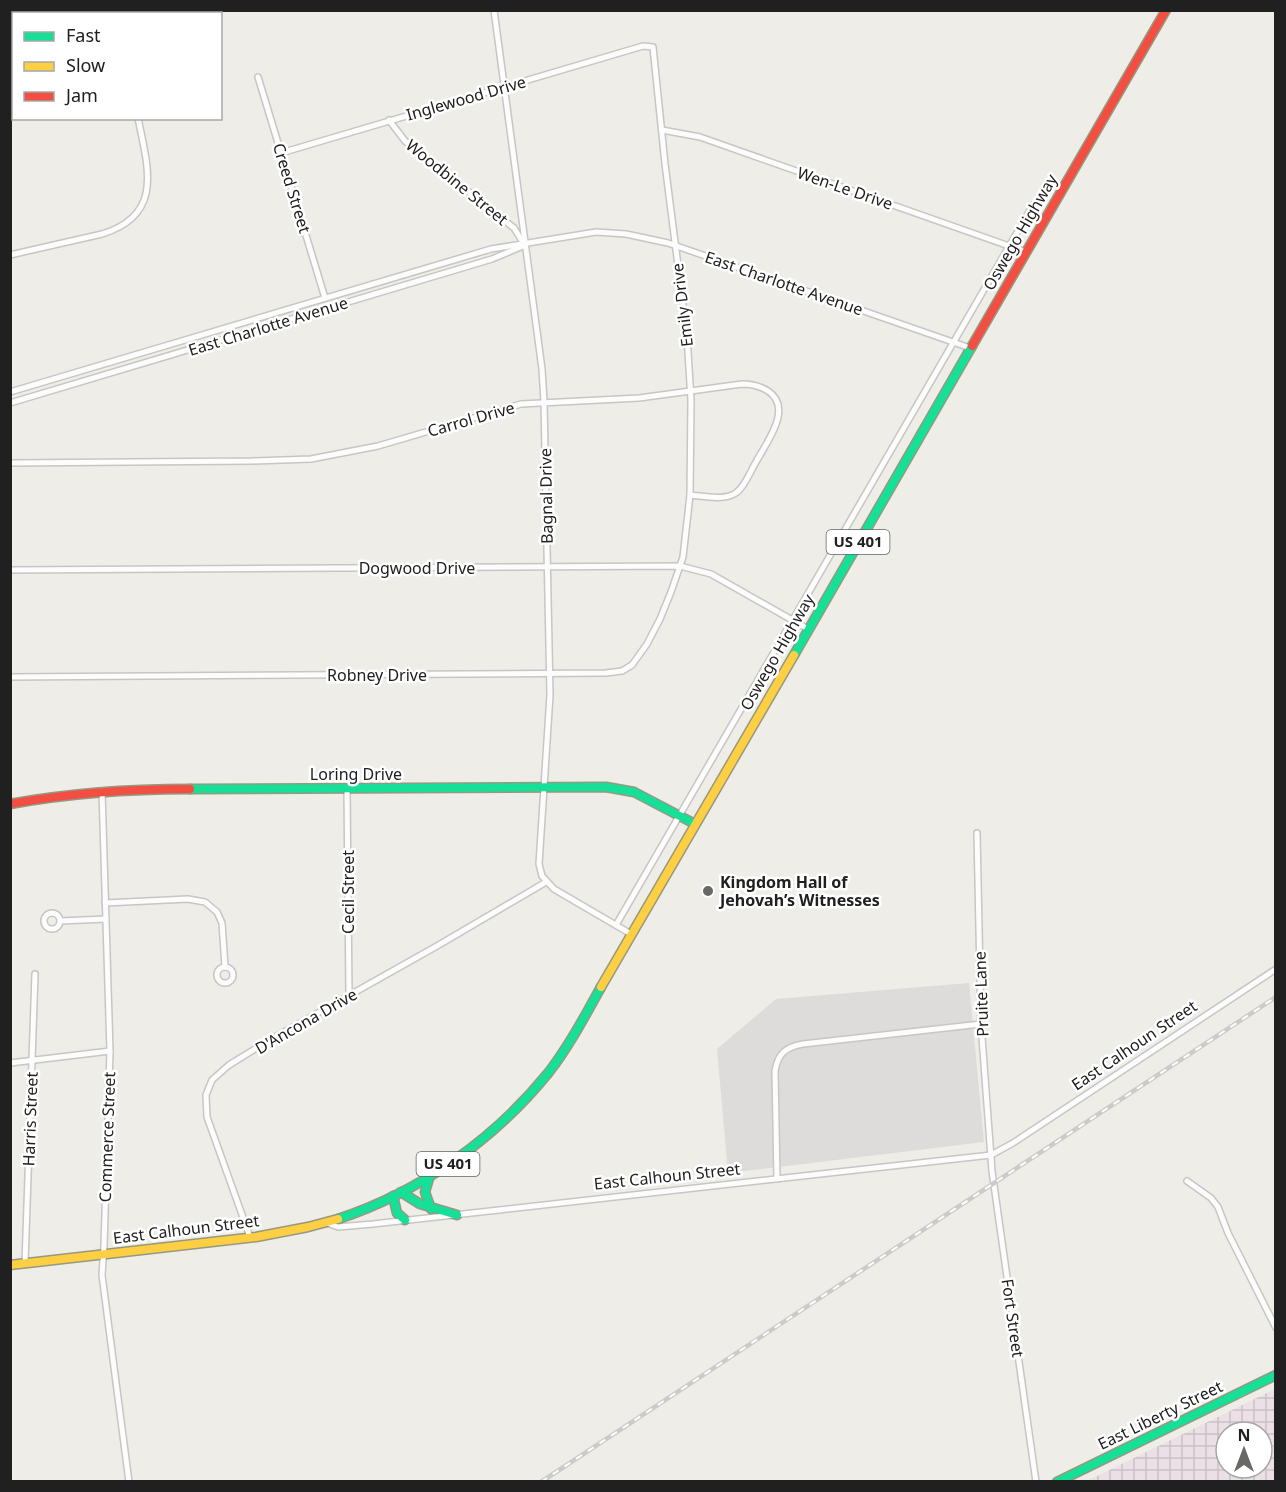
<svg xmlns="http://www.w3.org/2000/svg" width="1286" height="1492" font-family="'Noto Sans',sans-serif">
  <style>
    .residential { fill: #dddcda }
    .industrial { fill: url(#industrial-grid); fill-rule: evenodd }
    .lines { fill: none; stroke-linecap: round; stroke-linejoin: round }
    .street-casing { stroke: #c7c6c4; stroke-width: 8 }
    .fast-casing { stroke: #95997f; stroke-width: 11 }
    .slow-casing { stroke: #95997f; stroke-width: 11 }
    .jam-casing { stroke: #95997f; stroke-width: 11 }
    .street { stroke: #fcfcfc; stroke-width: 5 }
    .fast { stroke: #16e098; stroke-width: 8 }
    .slow { stroke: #ffcf43; stroke-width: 8 }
    .jam { stroke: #f24e42; stroke-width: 8 }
    .rail-casing { stroke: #cbcbca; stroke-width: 4.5 }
    .rail { stroke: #fff; stroke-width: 2; stroke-dasharray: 7; stroke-linecap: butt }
    .poi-dot { fill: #686866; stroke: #fff; stroke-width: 2 }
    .labels { text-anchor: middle; stroke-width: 5; stroke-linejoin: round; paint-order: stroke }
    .shield { fill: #fff; stroke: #636363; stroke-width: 1.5 }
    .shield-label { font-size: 15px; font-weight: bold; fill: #202020 }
    .street-label { font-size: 16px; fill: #202020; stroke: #fff }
    .poi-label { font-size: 16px; font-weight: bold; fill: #202020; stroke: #fff; text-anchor: start }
  </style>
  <defs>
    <pattern id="industrial-grid" width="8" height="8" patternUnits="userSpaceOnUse" patternTransform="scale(1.5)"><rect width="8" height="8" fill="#ece0e7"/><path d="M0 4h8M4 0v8" fill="none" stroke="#cac0c6"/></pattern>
  </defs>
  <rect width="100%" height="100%" fill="#eeede8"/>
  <path class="residential" d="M 969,983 L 984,1142 L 728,1173 L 717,1049 L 776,999 Z"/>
  <path class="industrial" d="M 1275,1389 L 1275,1481 L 1087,1481 ZM 1226,1432 L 1262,1432 L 1262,1468 L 1226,1468 Z"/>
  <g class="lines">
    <defs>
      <g id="street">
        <path d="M 109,10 L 111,14"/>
        <path d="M 494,10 L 542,369 L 544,402 L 550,695 L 539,864 L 542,876 L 554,889 L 631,934"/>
        <path d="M 258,77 L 325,298"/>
        <path d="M 389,120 L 405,141 L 514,228 L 522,241"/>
        <path d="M 662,130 L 700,137 L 1026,252"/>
        <path d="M 10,255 L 102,234 C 164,215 148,168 138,118"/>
        <path d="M 10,392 L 491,249 L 596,232 L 626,234 L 668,243 L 970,348"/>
        <path d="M 10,403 L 492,259 L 523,246"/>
        <path d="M 10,463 L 252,461 L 311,459 L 378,446 L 521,404 L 639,398 L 742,384 C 752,384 760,386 768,391 C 794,408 766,443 756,462 C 750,472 743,491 732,495 C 720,500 703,496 690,495"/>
        <path d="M 10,570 L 680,566 L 711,574 L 808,629"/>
        <path d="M 10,677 L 606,673 L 622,671 L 632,665 L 647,644 L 660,619 L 671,592 L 683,557 L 690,495 L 691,400 L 687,336 L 665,164 L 653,47 L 643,46 L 281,153"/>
        <path d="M 347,789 L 349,996"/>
        <path d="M 102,791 L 110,1051 L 104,1246 L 102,1275 L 129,1482"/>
        <path d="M 977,833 L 981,1024 L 992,1171 L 1036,1482"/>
        <path d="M 105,903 L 188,899 L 205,902 L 217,912 L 222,923 L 225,967"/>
        <circle cx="52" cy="921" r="8"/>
        <path d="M 60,921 L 106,919"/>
        <path d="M 616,925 L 1033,205"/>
        <circle cx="225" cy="975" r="8"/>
        <path d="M 10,1063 L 110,1051"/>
        <path d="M 777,1179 L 775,1071 C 778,1053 786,1047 803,1044 L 981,1024"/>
        <path d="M 1187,1181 L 1211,1198 L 1218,1207 L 1228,1233 L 1276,1328"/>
        <path d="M 327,1223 L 338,1227 L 373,1224 L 991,1155 L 1013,1143 L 1276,969"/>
        <path d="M 250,1237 L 207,1117 L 206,1095 L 212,1080 L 229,1065 L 268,1041 L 437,946 L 546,882"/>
        <path d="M 25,1263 L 35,974"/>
      </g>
      <g id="fast">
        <path d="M 794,655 L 972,346"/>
        <path d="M 190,789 L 606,787 L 634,792 L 695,824"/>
        <path d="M 430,1175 L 425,1192 L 431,1209"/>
        <path d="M 401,1192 L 420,1204 L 457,1215"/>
        <path d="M 393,1196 L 397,1213 L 405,1220"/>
        <path d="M 338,1219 C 420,1192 495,1139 549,1072 C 569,1046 585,1016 601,987"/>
        <path d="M 1057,1482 L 1276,1375"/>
      </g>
      <g id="slow">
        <path d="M 601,987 L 794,655"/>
        <path d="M 10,1265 L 256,1237 L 308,1227 L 338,1219"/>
      </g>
      <g id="jam">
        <path d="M 972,346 L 1166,10"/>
        <path d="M 10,804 C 70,793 129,789 190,789"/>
      </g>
    </defs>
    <use href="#street" class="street-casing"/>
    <use href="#fast" class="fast-casing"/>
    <use href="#slow" class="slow-casing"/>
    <use href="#jam" class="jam-casing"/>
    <use href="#street" class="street"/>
    <use href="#fast" class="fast"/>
    <use href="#slow" class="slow"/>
    <use href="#jam" class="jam"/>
    <defs>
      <path id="rail" d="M 541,1482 L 1276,997"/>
    </defs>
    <use href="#rail" class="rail-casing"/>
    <use href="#rail" class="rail"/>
  </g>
  <circle class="poi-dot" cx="708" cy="891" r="6"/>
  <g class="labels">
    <g class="shield">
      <rect x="826.5" y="530" width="63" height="24" rx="4.5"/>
      <rect x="416.5" y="1152" width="63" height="24" rx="4.5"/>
    </g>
    <g class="shield-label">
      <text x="858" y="547">US 401</text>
      <text x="448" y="1169">US 401</text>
    </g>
    <g class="street-label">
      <text transform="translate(466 98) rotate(-16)" y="6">Inglewood Drive</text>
      <text transform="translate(457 182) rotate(39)" y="6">Woodbine Street</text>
      <text transform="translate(292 188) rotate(73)" y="6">Creed Street</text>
      <text transform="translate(845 188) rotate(19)" y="6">Wen-Le Drive</text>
      <text transform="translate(1020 232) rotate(-60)" y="6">Oswego Highway</text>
      <text transform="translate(784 283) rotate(19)" y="6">East Charlotte Avenue</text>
      <text transform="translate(682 305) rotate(-97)" y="6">Emily Drive</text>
      <text transform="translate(268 326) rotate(-17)" y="6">East Charlotte Avenue</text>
      <text transform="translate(471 419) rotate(-16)" y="6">Carrol Drive</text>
      <text transform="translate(546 496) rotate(-91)" y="6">Bagnal Drive</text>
      <text x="417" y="574">Dogwood Drive</text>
      <text transform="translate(777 652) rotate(-60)" y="6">Oswego Highway</text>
      <text x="377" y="681">Robney Drive</text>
      <text x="356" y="780">Loring Drive</text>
      <text transform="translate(348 892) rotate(-90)" y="6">Cecil Street</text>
      <text transform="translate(981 994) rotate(-92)" y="6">Pruite Lane</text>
      <text transform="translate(306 1021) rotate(-30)" y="6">D'Ancona Drive</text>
      <text transform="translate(1134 1045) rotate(-34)" y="6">East Calhoun Street</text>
      <text transform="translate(30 1119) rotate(-88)" y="6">Harris Street</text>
      <text transform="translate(107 1137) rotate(-88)" y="6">Commerce Street</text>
      <text transform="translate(667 1176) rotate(-6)" y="6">East Calhoun Street</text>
      <text transform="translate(186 1229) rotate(-7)" y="6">East Calhoun Street</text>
      <text transform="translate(1013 1318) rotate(82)" y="6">Fort Street</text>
      <text transform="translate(1160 1415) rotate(-26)" y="6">East Liberty Street</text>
    </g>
    <g class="poi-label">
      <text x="720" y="888">Kingdom Hall of<tspan x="720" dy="18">Jehovah’s Witnesses</tspan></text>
    </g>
  </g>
  <rect width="1286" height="1492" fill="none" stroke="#202020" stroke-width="24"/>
  <rect x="12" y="12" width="210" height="108" fill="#ffffff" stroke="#a6a6a6" stroke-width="1.5"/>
  <rect x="24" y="32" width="30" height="9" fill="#16e098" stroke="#a6a6a6" stroke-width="1.5"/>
  <text x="66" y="42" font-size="18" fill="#202020">Fast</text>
  <rect x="24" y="62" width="30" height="9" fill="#ffcf43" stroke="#a6a6a6" stroke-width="1.5"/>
  <text x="66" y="72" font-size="18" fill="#202020">Slow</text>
  <rect x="24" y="92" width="30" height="9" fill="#f24e42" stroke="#a6a6a6" stroke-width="1.5"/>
  <text x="66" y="102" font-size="18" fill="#202020">Jam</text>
  <g transform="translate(1244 1450)"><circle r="28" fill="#ffffff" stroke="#a6a6a6" stroke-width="1.5"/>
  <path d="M0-4.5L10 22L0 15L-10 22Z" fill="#686866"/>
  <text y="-9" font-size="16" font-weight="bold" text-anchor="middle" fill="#202020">N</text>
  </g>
</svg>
